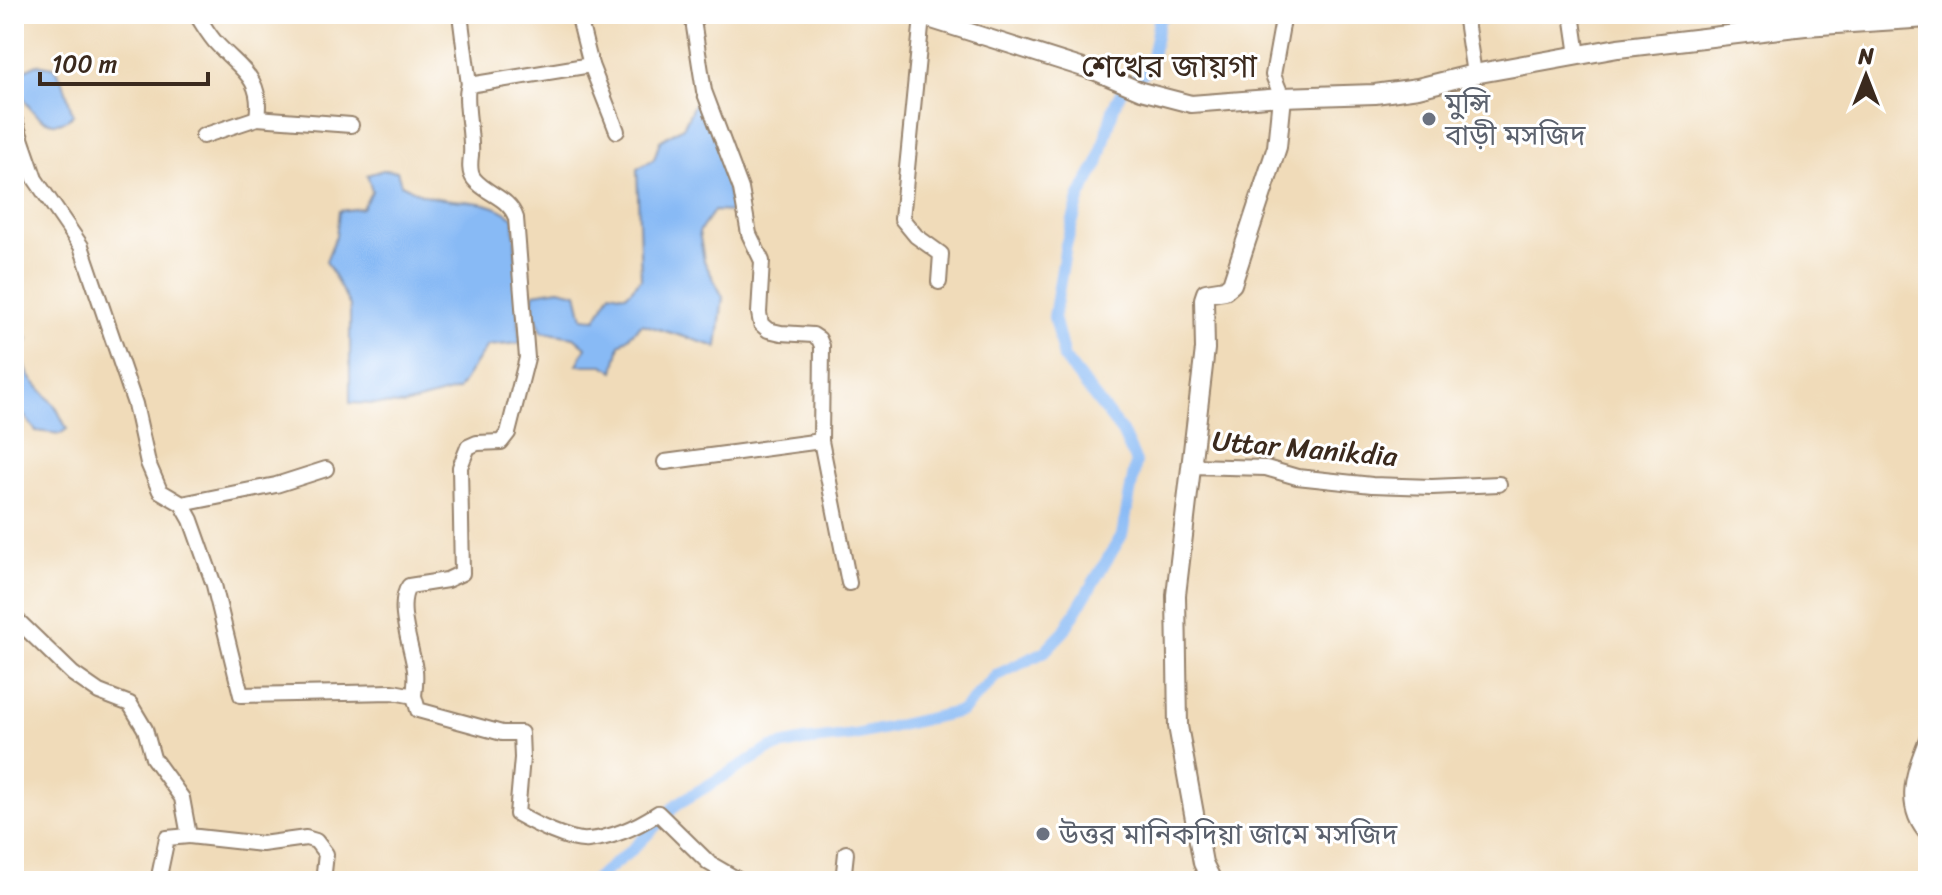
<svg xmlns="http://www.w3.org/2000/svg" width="1942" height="895" font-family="Sriracha,'Noto Sans Bengali',sans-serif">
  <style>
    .water { fill: #88baf5; stroke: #62728a; stroke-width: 2 }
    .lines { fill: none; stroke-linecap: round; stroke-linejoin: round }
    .canal { stroke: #88baf5; stroke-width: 12 }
    .minor-casing { stroke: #96826c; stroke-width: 18 }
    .tertiary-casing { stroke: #96826c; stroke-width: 20 }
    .secondary-casing { stroke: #96826c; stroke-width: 22 }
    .minor { stroke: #fff; stroke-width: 14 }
    .tertiary { stroke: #fff; stroke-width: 16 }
    .secondary { stroke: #fff; stroke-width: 18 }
    .worship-dot { fill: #6b7280; stroke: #fff; stroke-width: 3 }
    .labels { text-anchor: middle; stroke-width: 6; stroke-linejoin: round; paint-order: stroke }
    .worship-label { font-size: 28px; fill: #5b616d; stroke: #fff; text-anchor: start }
    .street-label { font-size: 28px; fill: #3b2a1e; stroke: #fff }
    .quarter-label { font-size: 32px; fill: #3b2a1e; stroke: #fff }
  </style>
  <rect width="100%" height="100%" fill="#fff"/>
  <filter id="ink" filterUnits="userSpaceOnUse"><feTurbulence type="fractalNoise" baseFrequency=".0125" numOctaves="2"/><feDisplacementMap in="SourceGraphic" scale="16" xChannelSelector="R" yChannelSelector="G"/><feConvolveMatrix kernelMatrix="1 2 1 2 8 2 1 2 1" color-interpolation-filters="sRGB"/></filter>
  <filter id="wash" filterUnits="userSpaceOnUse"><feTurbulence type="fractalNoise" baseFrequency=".006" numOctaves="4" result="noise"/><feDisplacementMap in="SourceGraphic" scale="32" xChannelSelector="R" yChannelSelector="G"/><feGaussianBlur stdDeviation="1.8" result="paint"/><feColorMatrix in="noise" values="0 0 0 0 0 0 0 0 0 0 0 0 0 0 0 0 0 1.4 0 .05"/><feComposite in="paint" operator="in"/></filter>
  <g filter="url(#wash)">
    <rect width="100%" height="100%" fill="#f0dbb9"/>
    <g class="water">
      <path d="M 37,64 L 53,67 L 63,81 L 73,115 C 49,141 12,98 21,72 Z"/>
      <path d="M 695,102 C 721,130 724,175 732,212 L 714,211 L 699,232 L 704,261 L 723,297 L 717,347 L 642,324 L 620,345 L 614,371 L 603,365 L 577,365 L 586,347 L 574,337 L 542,332 L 533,310 L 534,293 L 559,289 L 577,293 L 583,318 L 596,319 L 611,292 L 626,295 L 641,279 L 637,169 L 654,159 L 660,141 L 684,126 Z"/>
      <path d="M 383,170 L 397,171 L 401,184 C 408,187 416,192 424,195 C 455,205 485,195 514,218 L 520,343 L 487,346 L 458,390 L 404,405 L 350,403 L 350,306 L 326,261 L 336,236 L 339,211 L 362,208 L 372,191 L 367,175 Z"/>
      <path d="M 22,332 L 28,339 L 21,352 L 29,376 L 56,407 L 67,429 L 60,434 L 36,431 L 22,413 L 14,413 L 14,336 Z"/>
    </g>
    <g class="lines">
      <path class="canal" d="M 593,881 L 634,848 L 677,804 L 771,748 L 803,741 L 855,735 L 962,711 L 997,675 L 1044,652 L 1064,631 L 1122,535 L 1136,462 L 1122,432 L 1064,358 L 1054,317 L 1066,245 L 1080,196 L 1098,164 L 1114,106 L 1124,87 L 1150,68 L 1159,20 L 1166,14"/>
    </g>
  </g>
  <g filter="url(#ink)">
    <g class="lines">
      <defs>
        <g id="minor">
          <path d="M 196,14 C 203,24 209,36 218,45 C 242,70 263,79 257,118"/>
          <path d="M 460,14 L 469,85 L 591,65"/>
          <path d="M 578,14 L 591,65 L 617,131"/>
          <path d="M 692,14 L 704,91 L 741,189 L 749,234 L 762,261 L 759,313 L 761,324 L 768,330 L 781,333 L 813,335 L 819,339 L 822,346 L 821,441 L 849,583"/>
          <path d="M 1465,14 L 1474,74"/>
          <path d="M 1572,14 L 1578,55"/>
          <path d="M 922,17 L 902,219 L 916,236 L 941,254 L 939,282"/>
          <path d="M 1282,97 L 1273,75 L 1284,14"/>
          <path d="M 14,118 L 35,179 L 81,246 L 135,404 L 148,463 L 160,491 L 182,504 L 191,520 L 214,585 L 241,695 L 393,692 L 414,696 L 418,710 L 502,733 L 521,733 L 522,758 L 517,814 C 533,823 570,842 588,840 C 612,838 638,826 658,813 L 709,863 L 740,881"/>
          <path d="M 203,136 L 257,118 L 351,125"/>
          <path d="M 665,462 L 821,441"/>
          <path d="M 1190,466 L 1266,468 L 1297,477 L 1372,485 L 1432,487 L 1499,484"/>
          <path d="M 182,504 L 276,485 L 326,469"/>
          <path d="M 14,617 L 73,674 L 99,692 L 130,704 L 145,729 L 153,758 L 182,798 L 189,836 L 262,844 L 306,838 L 316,841 L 326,854 L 323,881"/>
          <path d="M 414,696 C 415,688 416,679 415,670 C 412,647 395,605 409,586 L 447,580 L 462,573 L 460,467 L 468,447 L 477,443 L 501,442 L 508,433 L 527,358 L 516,218 C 509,197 487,195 474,179 C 469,173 470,163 471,155 C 473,135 463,97 469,85"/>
          <path d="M 1928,736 C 1915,769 1900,805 1928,835"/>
          <path d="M 158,881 L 167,838 L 189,836"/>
          <path d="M 843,881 L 846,853"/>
        </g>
        <path id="tertiary" d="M 913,14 L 1096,72 L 1141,91 L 1191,104 L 1282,97"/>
        <path id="secondary" d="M 1212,881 L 1203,863 L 1178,726 L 1176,595 L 1205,349 L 1204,299 L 1206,293 L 1225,290 L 1232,284 L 1277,147 L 1282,97 L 1375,94 L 1418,88 L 1474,74 L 1618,48 L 1805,26 L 1928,18"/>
      </defs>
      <use href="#minor" class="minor-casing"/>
      <use href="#tertiary" class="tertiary-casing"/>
      <use href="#secondary" class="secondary-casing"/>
      <use href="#minor" class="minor"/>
      <use href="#tertiary" class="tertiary"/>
      <use href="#secondary" class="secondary"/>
    </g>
  </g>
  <g class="worship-dot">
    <circle cx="1429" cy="119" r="8"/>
    <circle cx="1043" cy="834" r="8"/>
  </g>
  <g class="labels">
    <g class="worship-label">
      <text x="1445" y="113">মুন্সি<tspan x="1445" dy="32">বাড়ী মসজিদ</tspan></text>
      <text x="1059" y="844">উত্তর মানিকদিয়া জামে মসজিদ</text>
    </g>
    <g class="street-label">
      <text transform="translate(1305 448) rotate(5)" y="10">Uttar Manikdia</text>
    </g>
    <g class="quarter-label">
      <text x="1169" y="77">শেখের জায়গা</text>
    </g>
  </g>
  <rect width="1942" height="895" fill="none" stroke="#fff" stroke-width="48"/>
  <g transform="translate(1866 76)" stroke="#ffffff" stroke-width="6" paint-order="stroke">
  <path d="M0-6L14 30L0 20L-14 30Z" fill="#3b2a1e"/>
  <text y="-12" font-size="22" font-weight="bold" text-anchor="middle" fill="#3b2a1e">N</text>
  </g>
  <path d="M40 72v12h168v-12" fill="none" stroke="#3b2a1e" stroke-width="4"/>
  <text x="52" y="72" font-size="24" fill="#3b2a1e" stroke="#ffffff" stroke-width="6" paint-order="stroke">100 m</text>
</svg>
